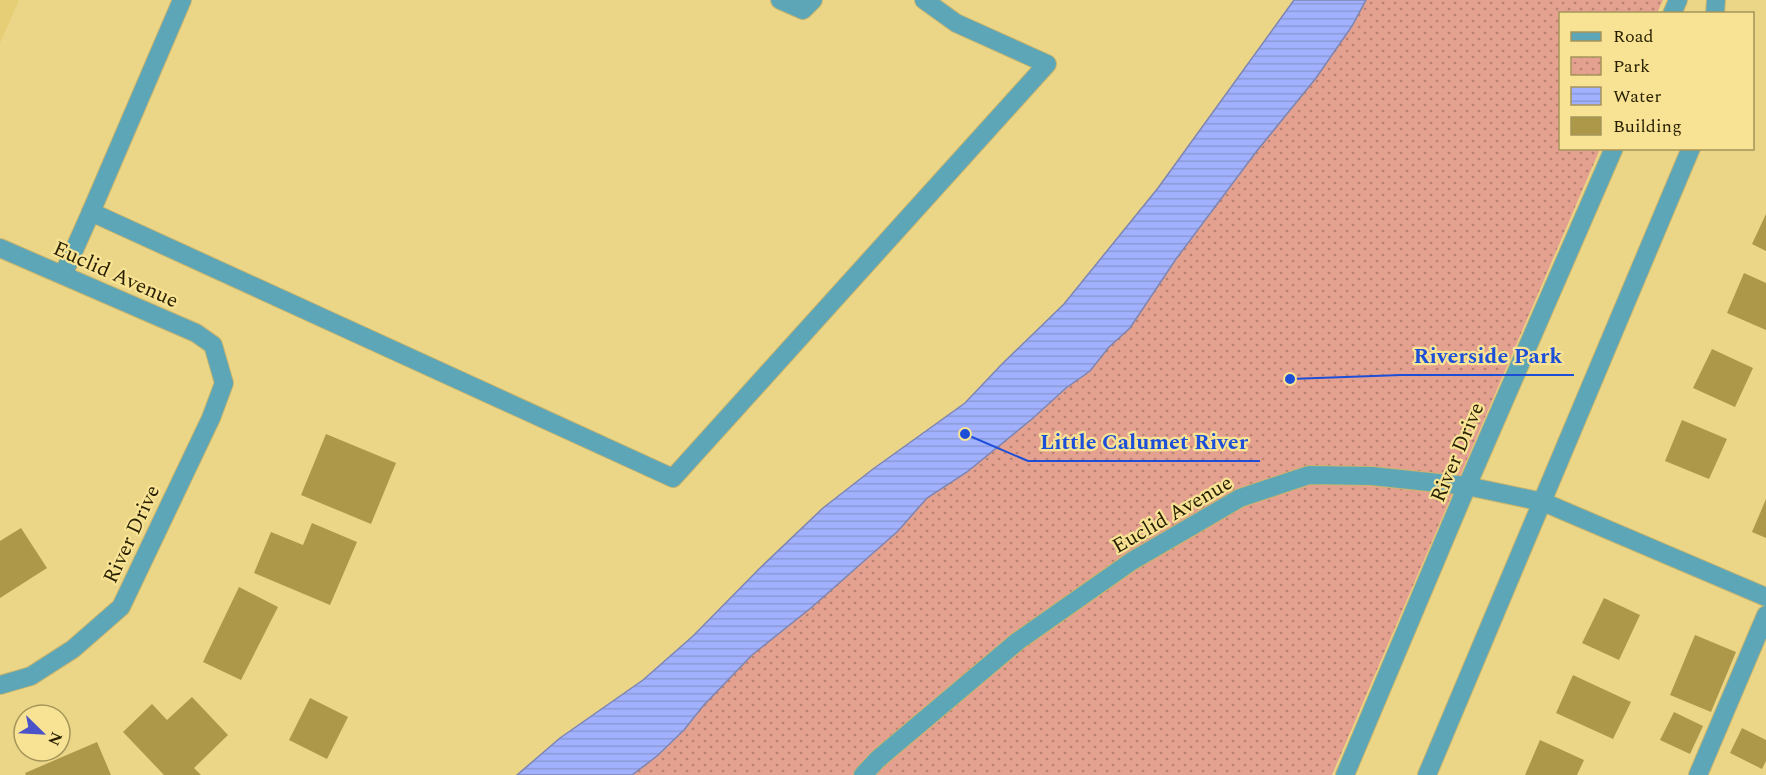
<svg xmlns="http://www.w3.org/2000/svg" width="1766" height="775" font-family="Spectral,serif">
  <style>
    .built { fill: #e5ce76 }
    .park { fill: url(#park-dots) }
    .water { fill: url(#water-rules); stroke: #7d85b1; stroke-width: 1.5 }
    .building { fill: #ad984a }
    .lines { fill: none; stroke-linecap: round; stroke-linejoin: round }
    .minor-casing { stroke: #c8b56f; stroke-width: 20 }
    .minor { stroke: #5da6b7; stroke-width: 18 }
    .labels { text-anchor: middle; stroke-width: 4.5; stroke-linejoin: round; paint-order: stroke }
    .street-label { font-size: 21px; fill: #271f00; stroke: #f8e394 }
    .leader { fill: none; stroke: #1d4ed8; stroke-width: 2 }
    .callout-dot { fill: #1d4ed8; stroke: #f8e394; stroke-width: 2 }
    .callout-label { font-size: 22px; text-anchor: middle; font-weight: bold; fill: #1d4ed8; stroke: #f8e394; stroke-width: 4.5; stroke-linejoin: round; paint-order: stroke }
  </style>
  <defs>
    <pattern id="park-dots" width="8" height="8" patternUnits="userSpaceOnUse" patternTransform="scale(1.5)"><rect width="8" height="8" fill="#e4a190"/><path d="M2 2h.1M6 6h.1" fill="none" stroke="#b98373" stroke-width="1.8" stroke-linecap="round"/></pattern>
    <pattern id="water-rules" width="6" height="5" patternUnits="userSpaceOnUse" patternTransform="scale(1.5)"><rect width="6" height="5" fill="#a2b1fd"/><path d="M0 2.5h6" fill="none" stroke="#8c98d7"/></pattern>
  </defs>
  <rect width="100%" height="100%" fill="#ebd687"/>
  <path class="built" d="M 0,0 L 19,0 L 0,43 Z"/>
  <path class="park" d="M 1366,0 L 1663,0 L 1657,13 L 1560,14 L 1560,148 L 1600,149 L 1332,775 L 632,775 L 657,756 L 684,730 L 703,706 L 752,655 L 812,607 L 898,531 L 927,498 L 967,472 L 1032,419 L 1066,388 L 1090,371 L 1109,347 L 1130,328 L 1176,259 L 1256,152 L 1316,78 L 1352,26 Z"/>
  <path class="water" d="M 1294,0 L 1366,0 L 1352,26 L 1316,78 L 1256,152 L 1176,259 L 1130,328 L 1109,347 L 1090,371 L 1066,388 L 1032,419 L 967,472 L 927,498 L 898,531 L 812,607 L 752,655 L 703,706 L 684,730 L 657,756 L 632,775 L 517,775 L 560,738 L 643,680 L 693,636 L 759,569 L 823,508 L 873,469 L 965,403 L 1002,364 L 1064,304 L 1158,188 Z"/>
  <g class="building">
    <path d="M 1766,214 L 1766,251 L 1752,244 Z"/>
    <path d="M 1744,273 L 1766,283 L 1766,330 L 1727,313 Z"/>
    <path d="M 1712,349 L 1753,368 L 1735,407 L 1693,388 Z"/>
    <path d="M 1682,420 L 1727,439 L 1709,479 L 1665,461 Z"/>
    <path d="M 326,434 L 396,463 L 371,524 L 301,495 Z"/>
    <path d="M 1766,499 L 1766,538 L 1752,532 Z"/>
    <path d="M 312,523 L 357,542 L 330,605 L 254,573 L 271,532 L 303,545 Z"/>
    <path d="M 21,528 L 47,568 L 0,598 L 0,541 Z"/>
    <path d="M 239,587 L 278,607 L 241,680 L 203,662 Z"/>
    <path d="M 1604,598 L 1640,615 L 1619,660 L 1582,643 Z"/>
    <path d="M 1695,635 L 1736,652 L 1711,712 L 1670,695 Z"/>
    <path d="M 1573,675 L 1631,702 L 1613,739 L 1556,713 Z"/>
    <path d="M 192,697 L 228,735 L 194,768 L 201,775 L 164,775 L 123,732 L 152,704 L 167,720 Z"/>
    <path d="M 310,698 L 348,717 L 327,759 L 289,740 Z"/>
    <path d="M 1674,712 L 1703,726 L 1690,754 L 1660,740 Z"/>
    <path d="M 1742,728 L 1766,740 L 1766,761 L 1762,769 L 1730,753 Z"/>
    <path d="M 1540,740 L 1584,760 L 1577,775 L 1525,775 Z"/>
    <path d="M 97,742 L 111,775 L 26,775 L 25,773 Z"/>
  </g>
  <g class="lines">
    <defs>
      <g id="minor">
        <path d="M 780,0 L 803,10 L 813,0"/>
        <path d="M 1672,14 L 1678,0"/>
        <path d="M 1715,14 L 1716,0"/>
        <path d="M 91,212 L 182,0"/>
        <path d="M 0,248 L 196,333 L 213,345 L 224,383 L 211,418 L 121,607 L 73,649 L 31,676 L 0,685"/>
        <path d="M 63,275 L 91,212 L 673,478 L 1047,64 L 956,23 L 924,0"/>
        <path d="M 863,775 L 878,759 L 1018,641 L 1132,561 L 1240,498 L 1309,475 L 1372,476 L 1467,486 L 1543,502 L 1766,597"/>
        <path d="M 1345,775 L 1467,486 L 1614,148"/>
        <path d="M 1427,775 L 1691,148"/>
        <path d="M 1698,775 L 1766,615"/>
      </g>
    </defs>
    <use href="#minor" class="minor-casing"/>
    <use href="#minor" class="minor"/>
  </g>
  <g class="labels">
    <g class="street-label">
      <text transform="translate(116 274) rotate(24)" y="7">Euclid Avenue</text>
      <text transform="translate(1457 452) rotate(-67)" y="7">River Drive</text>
      <text transform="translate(1172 514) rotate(-30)" y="7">Euclid Avenue</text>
      <text transform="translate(131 534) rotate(-65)" y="7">River Drive</text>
    </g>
  </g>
  <path class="leader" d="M1290 379L1401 375H1574M965 434L1028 461H1260"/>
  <g class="callout-dot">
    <circle cx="1290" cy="379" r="6"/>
    <circle cx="965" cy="434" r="6"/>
  </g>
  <g class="callout-label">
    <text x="1488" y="363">Riverside Park</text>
    <text x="1144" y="449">Little Calumet River</text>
  </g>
  <rect x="1559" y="12" width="195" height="138" fill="#f8e394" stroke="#a49559" stroke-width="1.5"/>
  <rect x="1571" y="32" width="30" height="9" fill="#5da6b7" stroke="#a49559" stroke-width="1.5"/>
  <text x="1613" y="42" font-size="18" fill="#271f00">Road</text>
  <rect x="1571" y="57" width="30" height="18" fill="url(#park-dots)" stroke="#a49559" stroke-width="1.5"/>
  <text x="1613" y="72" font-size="18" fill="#271f00">Park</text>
  <rect x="1571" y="87" width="30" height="18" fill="url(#water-rules)" stroke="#a49559" stroke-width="1.5"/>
  <text x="1613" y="102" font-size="18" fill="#271f00">Water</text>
  <rect x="1571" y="117" width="30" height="18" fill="#ad984a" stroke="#a49559" stroke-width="1.5"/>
  <text x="1613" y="132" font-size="18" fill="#271f00">Building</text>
  <g transform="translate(42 733) rotate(114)"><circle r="28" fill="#f8e394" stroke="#a49559" stroke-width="1.5"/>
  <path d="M0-4.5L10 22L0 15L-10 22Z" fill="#4b53c8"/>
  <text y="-9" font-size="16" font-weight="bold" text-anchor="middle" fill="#271f00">N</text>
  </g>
</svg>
